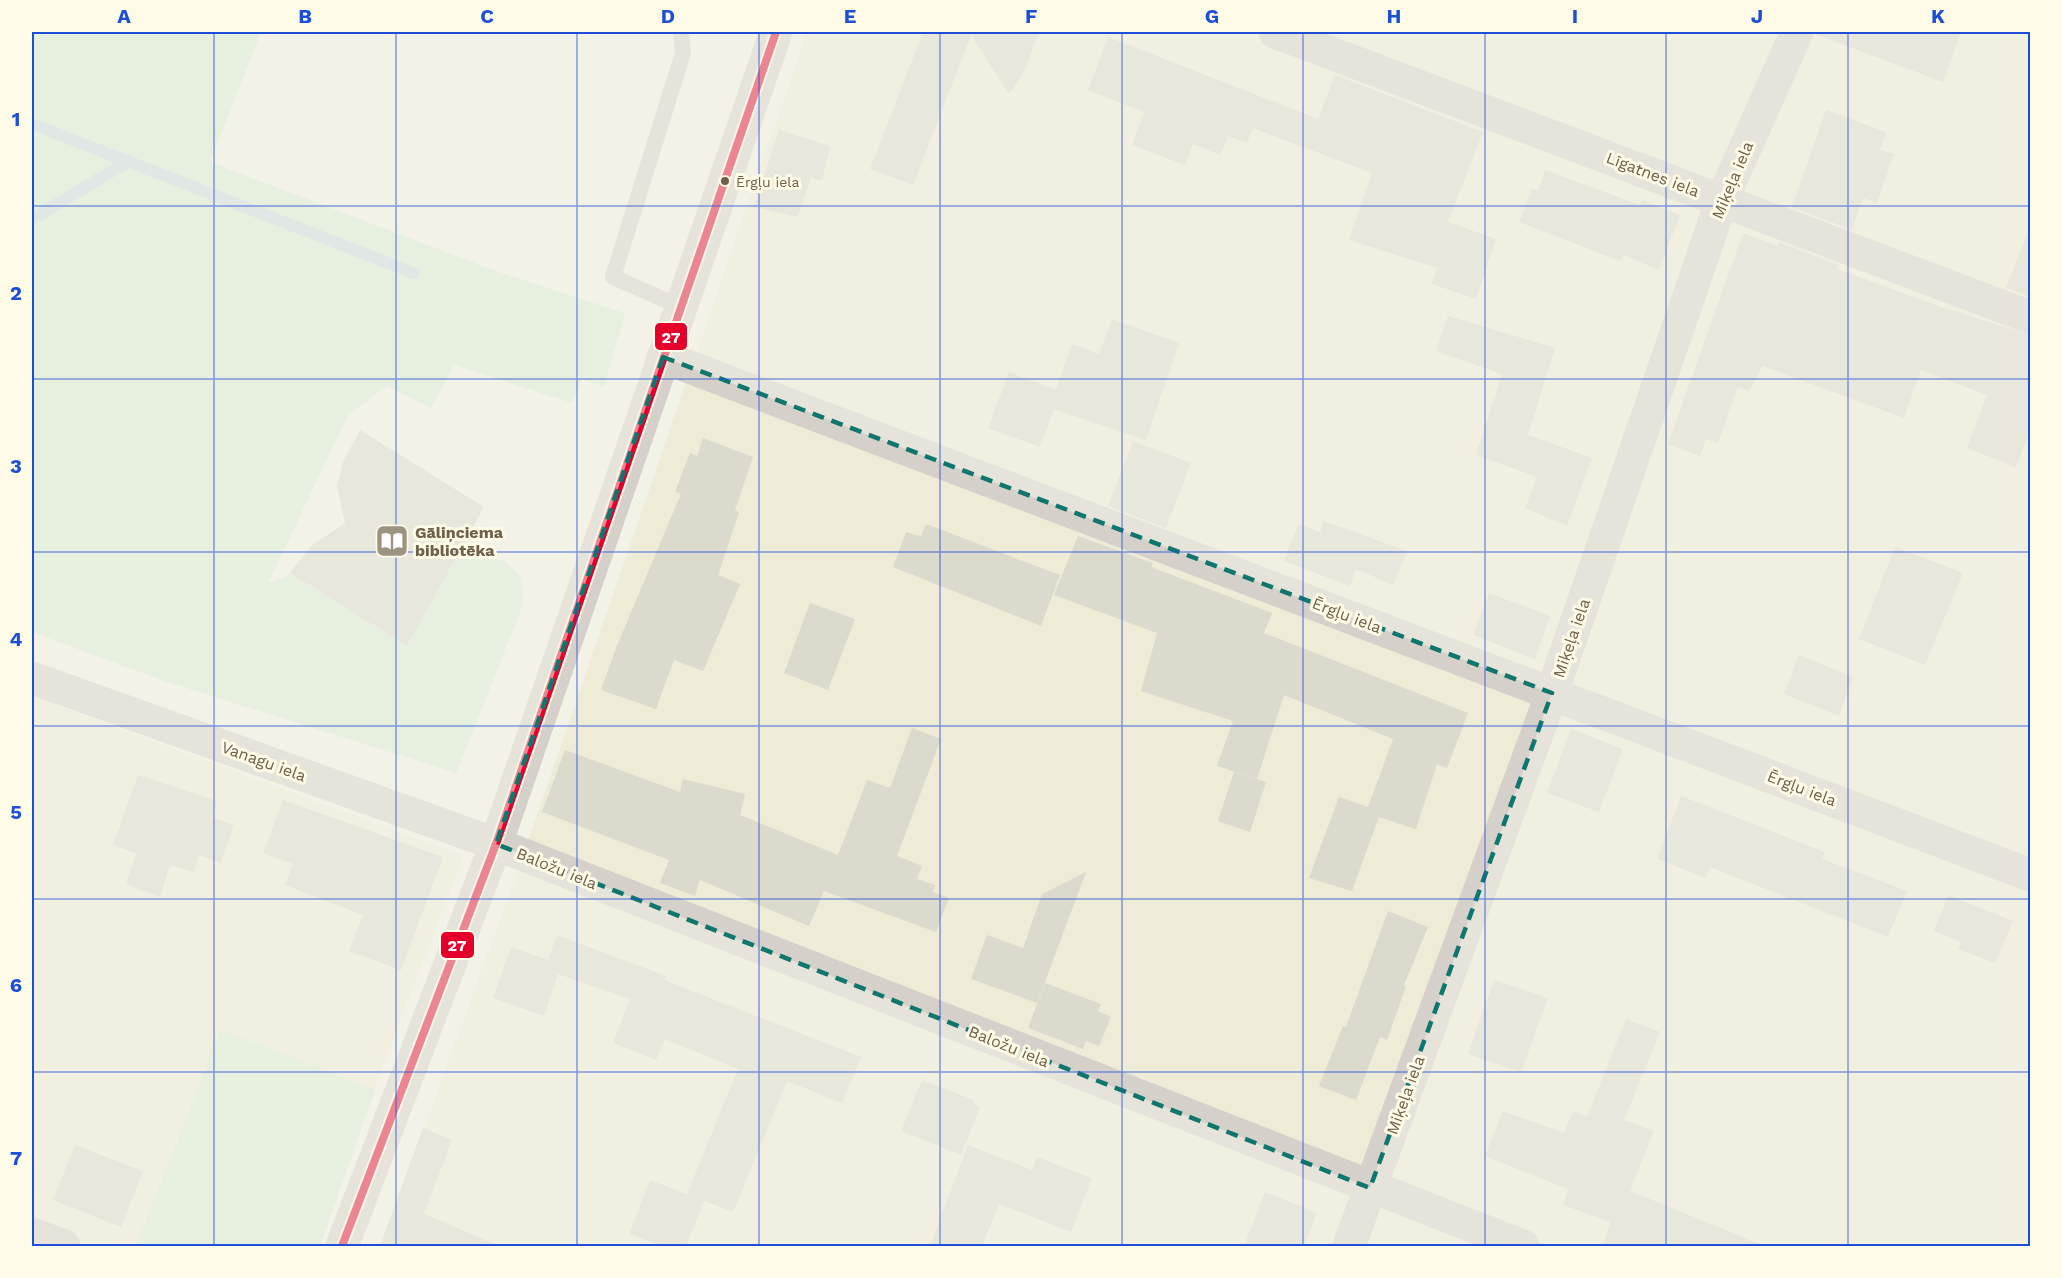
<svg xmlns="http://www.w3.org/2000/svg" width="2062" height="1278" font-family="'Work Sans',sans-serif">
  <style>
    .residential { fill: #eeebd7 }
    .green { fill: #daebd2 }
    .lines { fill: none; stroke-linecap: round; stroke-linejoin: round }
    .stream { stroke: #cadae2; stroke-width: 12 }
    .building { fill: #dcd9cd }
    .service { stroke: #d5d1ca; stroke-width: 16 }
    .minor { stroke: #d5d1ca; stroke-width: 33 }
    .tertiary { stroke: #d5d1ca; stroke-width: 33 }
    .bus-1-casing { stroke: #fdfae6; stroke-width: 12 }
    .bus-1 { stroke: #e4002b; stroke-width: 8 }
    .marked { fill: none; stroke: #0f766e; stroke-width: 4.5; stroke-dasharray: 12 8; stroke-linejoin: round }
    .grid { fill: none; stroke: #1d4ed8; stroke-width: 1.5; stroke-opacity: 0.55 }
    .bus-dot { fill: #6e604a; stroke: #fdfae6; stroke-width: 2 }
    .labels { text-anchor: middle; stroke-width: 6; stroke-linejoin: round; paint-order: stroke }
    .bus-label { font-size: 14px; fill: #6e604a; stroke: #fdfae6; text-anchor: start }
    .street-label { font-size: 16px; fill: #6e604a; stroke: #fdfae6 }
    .poi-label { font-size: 16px; font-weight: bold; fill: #6e604a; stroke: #fdfae6; text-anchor: start }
    .line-badge { stroke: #fdfae6; stroke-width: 2 }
    .badge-label { font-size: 16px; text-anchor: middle; font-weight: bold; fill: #fff }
    .neatline { fill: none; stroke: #1d4ed8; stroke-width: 2 }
    .grid-label { font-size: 20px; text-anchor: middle; font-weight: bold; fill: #1d4ed8 }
  </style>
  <rect width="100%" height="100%" fill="#f3f2e7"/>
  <g class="residential">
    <path d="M 807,32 L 2030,32 L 2030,1246 L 381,1246 L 516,876 Z"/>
    <path d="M 32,696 L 464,856 L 313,1246 L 32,1246 Z"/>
  </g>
  <g class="green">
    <path d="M 32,32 L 261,32 L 210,162 L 501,273 L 625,313 L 604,387 L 582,379 L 572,403 L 454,365 L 431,408 L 387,386 L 348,415 L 268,583 L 291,574 L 407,646 L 463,544 L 505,562 L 520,576 L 524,602 L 456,773 L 161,680 L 32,632 Z"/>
    <path d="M 221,1029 L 375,1090 L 320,1246 L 140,1246 L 137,1243 Z"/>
  </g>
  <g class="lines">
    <g class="stream">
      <path d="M 32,124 L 414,273"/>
      <path d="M 32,219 L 129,161"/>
    </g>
  </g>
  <g class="building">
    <path d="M 923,32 L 1039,32 L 1024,72 L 1009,94 L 971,35 L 913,185 L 870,169 Z"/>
    <path d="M 1818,32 L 1961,32 L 1943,82 L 1818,35 Z"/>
    <path d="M 1108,37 L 1318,119 L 1335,75 L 1483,132 L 1448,222 L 1496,239 L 1476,299 L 1432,284 L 1437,268 L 1349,240 L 1372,173 L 1253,128 L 1247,143 L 1228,136 L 1220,155 L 1193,144 L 1185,165 L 1132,145 L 1144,112 L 1088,90 Z"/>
    <path d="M 1826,110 L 1886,132 L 1880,150 L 1894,154 L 1877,203 L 1863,198 L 1852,230 L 1792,207 Z"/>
    <path d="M 779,130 L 830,146 L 822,181 L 811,178 L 798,217 L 754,207 Z"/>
    <path d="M 1545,170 L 1640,205 L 1642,200 L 1680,215 L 1659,270 L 1623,255 L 1620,261 L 1519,222 L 1532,189 L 1538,191 Z"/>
    <path d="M 2028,232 L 2031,232 L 2031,297 L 2006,288 Z"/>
    <path d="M 1743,233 L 1778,246 L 1779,242 L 1839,265 L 1837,269 L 1941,307 L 2031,335 L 2031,428 L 2016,467 L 1967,448 L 1987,395 L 1921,370 L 1904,418 L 1762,366 L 1749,392 L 1738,387 L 1718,443 L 1706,439 L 1700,456 L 1668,444 Z"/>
    <path d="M 1448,316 L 1555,348 L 1528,435 L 1592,458 L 1567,526 L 1525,508 L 1537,477 L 1476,455 L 1502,374 L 1436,351 Z"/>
    <path d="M 1112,319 L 1179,343 L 1146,440 L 1054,409 L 1040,447 L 988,428 L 1009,372 L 1056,390 L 1072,344 L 1099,354 Z"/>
    <path d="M 360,430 L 484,507 L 407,646 L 290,573 L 311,546 L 345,523 L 337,486 L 342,464 Z"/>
    <path d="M 703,438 L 753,457 L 735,510 L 739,512 L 718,575 L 740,584 L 703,671 L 674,660 L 656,709 L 601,690 L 616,648 L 681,494 L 675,492 L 690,453 L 697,456 Z"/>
    <path d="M 1133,441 L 1191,463 L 1166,528 L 1108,506 Z"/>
    <path d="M 1324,521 L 1407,551 L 1393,585 L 1356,569 L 1350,586 L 1284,561 L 1298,524 L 1320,532 Z"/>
    <path d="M 926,524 L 1060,575 L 1041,626 L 893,567 L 906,532 L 921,536 Z"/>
    <path d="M 1078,536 L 1153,563 L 1151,567 L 1272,613 L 1264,633 L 1468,713 L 1447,768 L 1437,764 L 1416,829 L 1379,817 L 1352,891 L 1309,878 L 1339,797 L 1368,807 L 1393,739 L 1284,695 L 1257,779 L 1217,766 L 1233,721 L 1141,691 L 1157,633 L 1054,595 Z"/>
    <path d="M 1895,547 L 1963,573 L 1925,665 L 1859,639 Z"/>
    <path d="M 1489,593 L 1550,616 L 1535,659 L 1473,635 Z"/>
    <path d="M 810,603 L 855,619 L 828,690 L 784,673 Z"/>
    <path d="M 1799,655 L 1853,677 L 1839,716 L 1784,694 Z"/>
    <path d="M 912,728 L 941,739 L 897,856 L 922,866 L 917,879 L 935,885 L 933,892 L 949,898 L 936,932 L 824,891 L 809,926 L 700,880 L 695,896 L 660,883 L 669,860 L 542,812 L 565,750 L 680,792 L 683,779 L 745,794 L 740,815 L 838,855 L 867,780 L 890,788 Z"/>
    <path d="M 1571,729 L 1623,749 L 1599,812 L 1547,793 Z"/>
    <path d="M 1234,772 L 1266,782 L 1250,832 L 1218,821 Z"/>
    <path d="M 138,775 L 217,801 L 212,817 L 234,825 L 220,863 L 199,855 L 194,872 L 170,865 L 160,897 L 126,884 L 136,853 L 113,845 Z"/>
    <path d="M 1681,796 L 1825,852 L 1822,859 L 1907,891 L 1888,937 L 1710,867 L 1706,878 L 1657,859 Z"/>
    <path d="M 283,800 L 443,857 L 401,970 L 349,951 L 363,915 L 285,885 L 293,864 L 263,853 Z"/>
    <path d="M 1086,872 L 1037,1003 L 971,979 L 987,935 L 1023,948 L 1042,894 Z"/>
    <path d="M 1948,895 L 2013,921 L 1995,963 L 1958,949 L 1961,942 L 1934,931 Z"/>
    <path d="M 1388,911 L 1428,927 L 1404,985 L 1406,986 L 1387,1040 L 1380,1037 L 1356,1100 L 1319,1086 L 1343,1026 L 1346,1027 Z"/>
    <path d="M 557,935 L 666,976 L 664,980 L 861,1057 L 842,1103 L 787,1081 L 733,1212 L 687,1194 L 738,1069 L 665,1039 L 656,1060 L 613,1043 L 630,999 L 558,974 L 544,1016 L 493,998 L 511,947 L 548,960 Z"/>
    <path d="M 1494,980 L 1548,998 L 1521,1072 L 1468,1054 Z"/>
    <path d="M 1045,983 L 1101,1004 L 1098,1011 L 1111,1017 L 1099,1046 L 1086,1041 L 1083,1049 L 1028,1028 Z"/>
    <path d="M 1626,1019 L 1660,1032 L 1624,1120 L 1654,1131 L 1630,1191 L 1765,1246 L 1602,1246 L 1611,1222 L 1563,1205 L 1568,1189 L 1485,1156 L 1503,1111 L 1564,1133 L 1573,1111 L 1587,1117 Z"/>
    <path d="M 922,1080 L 974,1100 L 973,1103 L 980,1107 L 961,1155 L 901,1131 Z"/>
    <path d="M 423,1128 L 452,1140 L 424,1214 L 500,1246 L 380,1246 Z"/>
    <path d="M 75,1145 L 143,1171 L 121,1227 L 53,1200 Z"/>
    <path d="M 968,1145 L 1032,1170 L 1037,1157 L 1092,1178 L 1071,1232 L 999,1204 L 982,1246 L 930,1246 Z"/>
    <path d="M 650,1180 L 704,1201 L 686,1246 L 662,1246 L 629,1234 Z"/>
    <path d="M 1265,1192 L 1317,1213 L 1304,1246 L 1244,1246 Z"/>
  </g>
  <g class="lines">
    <path class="service" d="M 681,32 L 683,53 L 613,277 L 681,307"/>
    <g class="minor">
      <path d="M 1275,32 L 2030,317"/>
      <path d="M 663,357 L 2030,875"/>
      <path d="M 32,678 L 496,844 L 1523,1246"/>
      <path d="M 32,1234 L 64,1246"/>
      <path d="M 1349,1246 L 1552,693 L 1722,200 L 1797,32"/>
    </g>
    <path class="tertiary" d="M 342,1246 L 496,844 L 776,32"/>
    <defs>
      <path id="bus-1" d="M 342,1246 L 496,844 L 776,32"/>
    </defs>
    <use href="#bus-1" class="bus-1-casing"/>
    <use href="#bus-1" class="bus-1"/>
  </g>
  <path d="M0 0H2062V1278H0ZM 663,357 L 1552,693 L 1370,1188 L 496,844 Z" fill="#f3f2e7" fill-opacity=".55" fill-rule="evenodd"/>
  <path class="marked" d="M 663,357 L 1552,693 L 1370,1188 L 496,844 Z"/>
  <path class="grid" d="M 214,32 L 214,1246M 396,32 L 396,1246M 577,32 L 577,1246M 759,32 L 759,1246M 940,32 L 940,1246M 1122,32 L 1122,1246M 1303,32 L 1303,1246M 1485,32 L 1485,1246M 1666,32 L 1666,1246M 1848,32 L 1848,1246M 32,206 L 2030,206M 32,379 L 2030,379M 32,552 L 2030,552M 32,726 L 2030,726M 32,899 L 2030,899M 32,1072 L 2030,1072"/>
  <defs>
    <symbol id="library-square" viewBox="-11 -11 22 22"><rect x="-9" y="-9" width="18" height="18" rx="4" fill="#9d9381" stroke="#fdfae6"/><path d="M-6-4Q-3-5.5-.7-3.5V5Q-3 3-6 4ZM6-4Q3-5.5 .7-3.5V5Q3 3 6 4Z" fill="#fff"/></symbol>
  </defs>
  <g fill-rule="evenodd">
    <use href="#library-square" x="373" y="522" width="38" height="38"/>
  </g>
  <circle class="bus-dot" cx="725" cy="181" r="5"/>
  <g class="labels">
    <g class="bus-label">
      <text x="736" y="187">Ērgļu iela</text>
    </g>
    <g class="street-label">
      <text transform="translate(1653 174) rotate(21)" y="6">Līgatnes iela</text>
      <text transform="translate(1732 180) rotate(-67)" y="6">Miķeļa iela</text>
      <text transform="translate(1347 615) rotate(21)" y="6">Ērgļu iela</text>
      <text transform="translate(1571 638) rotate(-71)" y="6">Miķeļa iela</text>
      <text transform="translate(264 761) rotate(20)" y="6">Vanagu iela</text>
      <text transform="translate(1802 788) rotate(21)" y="6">Ērgļu iela</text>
      <text transform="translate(557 868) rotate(22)" y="6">Baložu iela</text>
      <text transform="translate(1009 1046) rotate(22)" y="6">Baložu iela</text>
      <text transform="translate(1405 1095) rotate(-70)" y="6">Miķeļa iela</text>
    </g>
    <g class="poi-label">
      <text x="415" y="538">Gāliņciema<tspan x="415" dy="18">bibliotēka</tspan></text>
    </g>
  </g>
  <g class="line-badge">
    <rect x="654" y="322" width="34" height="29" rx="6" fill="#e4002b"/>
    <rect x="440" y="931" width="35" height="28" rx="6" fill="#e4002b"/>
  </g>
  <g class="badge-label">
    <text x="671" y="343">27</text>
    <text x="457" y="951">27</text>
  </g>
  <rect width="2062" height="1278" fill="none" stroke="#fdfae6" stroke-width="66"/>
  <rect x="33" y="33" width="1996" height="1212" class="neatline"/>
  <g class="grid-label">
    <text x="124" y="23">A</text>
    <text x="305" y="23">B</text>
    <text x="487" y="23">C</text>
    <text x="668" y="23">D</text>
    <text x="850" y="23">E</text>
    <text x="1031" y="23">F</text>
    <text x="1212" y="23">G</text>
    <text x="1394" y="23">H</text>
    <text x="1575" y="23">I</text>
    <text x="1757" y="23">J</text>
    <text x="1938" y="23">K</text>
    <text x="16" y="126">1</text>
    <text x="16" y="300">2</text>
    <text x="16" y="473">3</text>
    <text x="16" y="646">4</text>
    <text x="16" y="819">5</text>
    <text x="16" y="992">6</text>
    <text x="16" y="1165">7</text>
  </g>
</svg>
